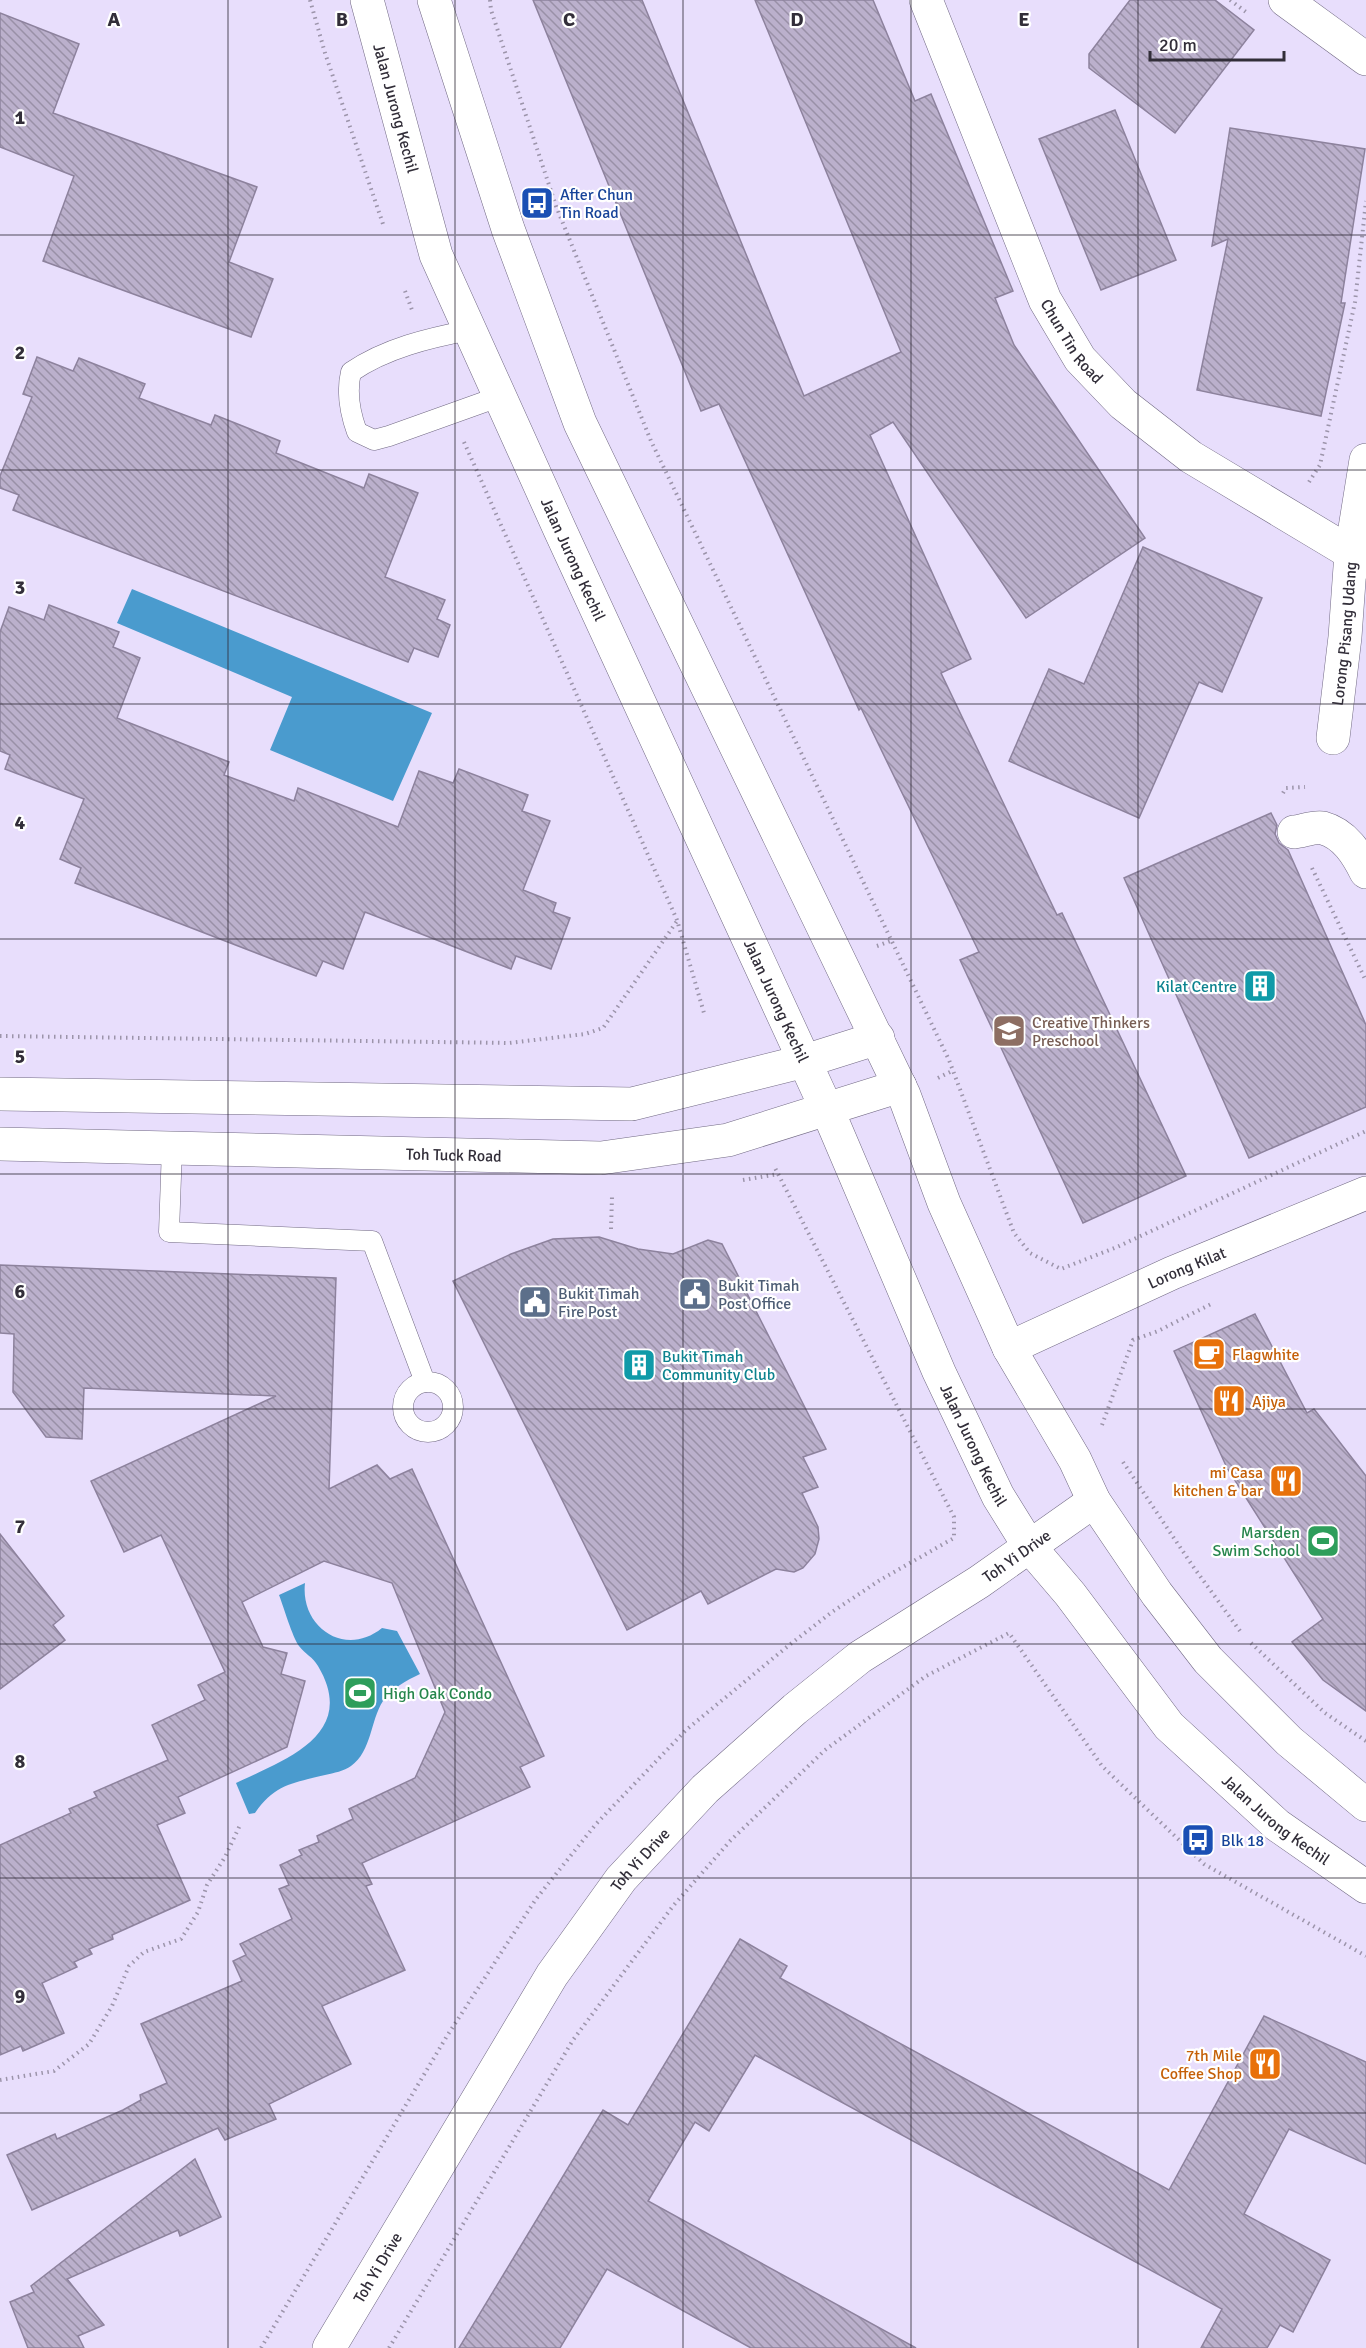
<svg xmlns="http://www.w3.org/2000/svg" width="1366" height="2348" font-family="Signika,sans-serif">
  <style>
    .water { fill: #4a9bce }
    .building { fill: url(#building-back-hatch); stroke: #8d829d; stroke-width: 1.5 }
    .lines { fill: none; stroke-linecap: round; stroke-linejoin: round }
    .service-casing { stroke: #716983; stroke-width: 21 }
    .minor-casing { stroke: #716983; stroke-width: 34 }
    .tertiary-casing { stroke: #716983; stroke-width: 34 }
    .secondary-casing { stroke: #716983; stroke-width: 34 }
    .path { stroke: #9c94aa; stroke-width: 4; stroke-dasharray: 1.5 4.5; stroke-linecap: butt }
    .service { stroke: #fff; stroke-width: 20 }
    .minor { stroke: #fff; stroke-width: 33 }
    .tertiary { stroke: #fff; stroke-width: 33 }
    .secondary { stroke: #fff; stroke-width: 33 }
    .grid { fill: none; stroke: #322e39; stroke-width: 1.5; stroke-opacity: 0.55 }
    .labels { text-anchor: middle; stroke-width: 4.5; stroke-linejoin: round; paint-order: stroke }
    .street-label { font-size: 16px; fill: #322e39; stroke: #fff }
    .transit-label { font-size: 16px; fill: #164399; stroke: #fff; text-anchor: start }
    .culture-label { font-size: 16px; fill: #0d838f; stroke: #fff; text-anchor: end }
    .education-label { font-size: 16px; fill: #785e54; stroke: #fff; text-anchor: start }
    .service-label { font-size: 16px; fill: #4e5e75; stroke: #fff; text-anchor: start }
    .food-label { font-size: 16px; fill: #c56008; stroke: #fff; text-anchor: start }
    .leisure-label { font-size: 16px; fill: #27864d; stroke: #fff; text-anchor: end }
    .grid-label { font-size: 20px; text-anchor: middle; font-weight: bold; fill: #322e39; stroke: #fff; stroke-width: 4.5; stroke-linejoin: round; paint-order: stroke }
  </style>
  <defs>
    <pattern id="building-back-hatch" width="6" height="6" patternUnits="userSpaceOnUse" patternTransform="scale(1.5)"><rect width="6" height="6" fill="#bbb0cc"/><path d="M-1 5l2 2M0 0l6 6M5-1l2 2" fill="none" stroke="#9990a7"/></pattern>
  </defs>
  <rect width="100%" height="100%" fill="#e8defc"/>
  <g class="water">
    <path d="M 132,589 L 432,713 L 393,801 L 270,750 L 292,697 L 117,623 Z"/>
    <path d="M 305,1583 C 300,1627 345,1658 382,1628 L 397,1631 L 420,1674 C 407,1680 391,1689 383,1701 C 370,1721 372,1751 351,1766 C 344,1771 334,1773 325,1775 C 293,1783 275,1784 255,1813 L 249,1814 L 236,1783 C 284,1760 359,1735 318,1666 C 313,1657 305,1654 299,1646 C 292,1636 284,1608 279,1595 Z"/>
  </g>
  <g class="building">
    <path d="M 533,0 L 642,0 L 804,396 L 901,352 L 755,0 L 873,0 L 915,101 L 931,94 L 1013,291 L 995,298 L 1014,345 L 1145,538 L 1026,618 L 893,422 L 870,435 L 971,659 L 941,673 L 1057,915 L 1062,913 L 1186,1176 L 1083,1223 L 960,960 L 979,952 L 861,708 L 859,710 L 719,404 L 701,411 Z"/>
    <path d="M 1130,0 L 1215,0 L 1254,30 L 1175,133 L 1089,68 L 1089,54 Z"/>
    <path d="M 0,13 L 79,44 L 53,113 L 257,187 L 229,262 L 273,279 L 251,337 L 43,261 L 74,176 L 0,147 Z"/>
    <path d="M 1115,110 L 1176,260 L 1101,290 L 1039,139 Z"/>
    <path d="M 1230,128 L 1365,149 L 1341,303 L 1345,303 L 1321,416 L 1197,390 L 1228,239 L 1212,246 Z"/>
    <path d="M 37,357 L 73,371 L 79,358 L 145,384 L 139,398 L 211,425 L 215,415 L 280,441 L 276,453 L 364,488 L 369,474 L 418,493 L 385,577 L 445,600 L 437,619 L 450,625 L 438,657 L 414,648 L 408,662 L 13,510 L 19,495 L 0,488 L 0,476 L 32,397 L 23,394 Z"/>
    <path d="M 1143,547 L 1262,598 L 1222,692 L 1199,682 L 1139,818 L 1009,761 L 1049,669 L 1084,684 Z"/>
    <path d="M 49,605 L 119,632 L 113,647 L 140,658 L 117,718 L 229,762 L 224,775 L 294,801 L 298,788 L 398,827 L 419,771 L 453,783 L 459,769 L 528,795 L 522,811 L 550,821 L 523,890 L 556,903 L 553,912 L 570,918 L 551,969 L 516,956 L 511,969 L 365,912 L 343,969 L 323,961 L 316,976 L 75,883 L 81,868 L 60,859 L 84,799 L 5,769 L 10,755 L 0,751 L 0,632 L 9,607 L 44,620 Z"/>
    <path d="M 1271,813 L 1277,825 L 1275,834 L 1279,843 L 1288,850 L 1366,1025 L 1366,1107 L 1249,1158 L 1124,878 Z"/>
    <path d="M 599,1237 L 638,1249 L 673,1254 L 708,1240 L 722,1244 L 826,1449 L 803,1457 L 818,1487 L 802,1493 L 818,1527 L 819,1539 L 815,1554 L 803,1568 L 794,1572 L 776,1569 L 708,1604 L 701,1591 L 627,1630 L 453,1281 L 511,1254 L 553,1239 Z"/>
    <path d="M 0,1265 L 336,1278 L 329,1489 L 377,1465 L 390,1479 L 412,1469 L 544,1756 L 520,1767 L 530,1787 L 362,1863 L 372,1884 L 366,1886 L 405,1970 L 322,2006 L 351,2064 L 269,2104 L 276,2119 L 225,2140 L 218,2128 L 32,2210 L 7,2155 L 55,2134 L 57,2139 L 123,2110 L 141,2100 L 140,2095 L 167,2083 L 141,2024 L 242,1981 L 233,1961 L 246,1955 L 240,1944 L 292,1919 L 279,1889 L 289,1885 L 280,1865 L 302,1855 L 299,1850 L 319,1842 L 317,1836 L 353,1819 L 349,1809 L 415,1778 L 445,1712 L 392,1583 L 324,1561 L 242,1602 L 263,1647 L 287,1653 L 281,1674 L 305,1681 L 287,1747 L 178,1797 L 185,1813 L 157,1825 L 190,1900 L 112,1935 L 113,1939 L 89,1949 L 92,1954 L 74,1962 L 77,1967 L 42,1983 L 64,2033 L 23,2051 L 21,2046 L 0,2055 L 0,1845 L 71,1813 L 69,1809 L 97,1797 L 94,1792 L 168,1760 L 152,1725 L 205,1700 L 198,1685 L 225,1672 L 161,1535 L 124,1552 L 91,1481 L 276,1396 L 84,1388 L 82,1439 L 46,1437 L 13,1392 L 14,1334 L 0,1333 Z"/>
    <path d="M 1255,1314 L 1307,1413 L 1314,1409 L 1366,1476 L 1366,1711 L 1323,1680 L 1292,1642 L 1323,1619 L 1227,1468 L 1174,1351 Z"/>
    <path d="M 0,1534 L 64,1616 L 53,1625 L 65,1640 L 0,1689 Z"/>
    <path d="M 740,1939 L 787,1966 L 780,1978 L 1169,2190 L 1264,2016 L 1366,2062 L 1366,2164 L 1289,2129 L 1244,2214 L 1330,2260 L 1293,2332 L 1280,2325 L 1267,2348 L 1201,2348 L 1222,2309 L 755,2055 L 709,2131 L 695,2122 L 648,2201 L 916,2348 L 751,2348 L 607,2269 L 560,2348 L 459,2348 L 603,2110 L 628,2125 Z"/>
    <path d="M 195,2159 L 221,2217 L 180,2236 L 178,2230 L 67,2279 L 104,2325 L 78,2336 L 84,2348 L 28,2348 L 10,2302 L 34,2292 L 31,2286 Z"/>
  </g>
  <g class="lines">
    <defs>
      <g id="service">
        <path d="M 470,330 C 429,338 386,348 351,372 C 346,393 350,413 357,432 L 374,440 L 389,436 L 501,396"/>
        <path d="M 172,1148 L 169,1232 L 372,1241 L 425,1382"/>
        <circle cx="428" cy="1407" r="25"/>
      </g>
      <g id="minor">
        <path id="s1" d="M 926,0 L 1045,300 L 1080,359 L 1123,404 L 1191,457 L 1366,562"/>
        <path d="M 1285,0 L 1366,59"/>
        <path id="s2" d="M 1333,738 L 1345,637 L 1351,553 L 1366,460"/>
        <path d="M 1294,832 C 1303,831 1315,826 1323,828 C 1345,834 1357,854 1366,872"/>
        <path id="s3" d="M 1009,1348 L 1172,1273 L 1366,1193"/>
        <path id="s4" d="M 329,2348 L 552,1975 L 621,1879 L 705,1789 L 795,1709 L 860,1657 L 979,1582 L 1094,1501"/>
      </g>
      <g id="tertiary">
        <path d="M 0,1094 L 632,1104 L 805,1061 L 878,1038"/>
        <path id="s5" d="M 0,1144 L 601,1158 L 728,1140 L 900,1086"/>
      </g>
      <g id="secondary">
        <path id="s6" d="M 367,0 L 436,255 L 560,530 L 833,1123 L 939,1372 L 998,1496 L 1029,1546 L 1070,1594 L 1169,1726 L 1277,1825 L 1366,1887"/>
        <path d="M 434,0 L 508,229 L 580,423 L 904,1095 L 944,1203 L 1009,1348 L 1075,1460 L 1094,1501 L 1157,1594 L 1208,1660 L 1289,1741 L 1366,1805"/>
      </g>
    </defs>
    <use href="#service" class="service-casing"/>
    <use href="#minor" class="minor-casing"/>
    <use href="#tertiary" class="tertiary-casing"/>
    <use href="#secondary" class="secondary-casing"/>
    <g class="path">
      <path d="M 310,0 L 325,53 L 384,227"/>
      <path d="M 490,0 L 491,10 L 556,206 L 651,441 L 949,1060 L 1014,1233 L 1030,1253 L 1061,1269 L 1117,1247 L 1366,1131"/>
      <path d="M 1230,0 L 1246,12"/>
      <path d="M 405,291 L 412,310"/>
      <path d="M 464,442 L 677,920 L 704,1013"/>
      <path d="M 1309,482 L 1320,465 L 1355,302 L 1366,201"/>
      <path d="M 1283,793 L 1286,788 L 1305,787"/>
      <path d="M 1312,868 L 1366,981"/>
      <path d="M 877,946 L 891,941"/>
      <path d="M 0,1036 L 509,1043 L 585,1034 L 603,1028 L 677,921"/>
      <path d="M 938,1078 L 954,1070"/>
      <path d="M 743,1180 L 778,1174"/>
      <path d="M 611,1229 L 612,1197"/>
      <path d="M 1102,1425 L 1133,1340 L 1158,1331 L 1213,1303"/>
      <path d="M 1123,1462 L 1192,1565 L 1240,1631"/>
      <path d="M 1251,1643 L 1325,1713 L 1366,1741"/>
      <path d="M 0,2080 L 54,2071 L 89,2044 L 112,2006 L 129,1966 L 144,1952 L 181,1939 L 198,1912 L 207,1885 L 225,1857 L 241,1823"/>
      <path d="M 261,2348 L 447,2036 L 536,1899 L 596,1824 L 686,1730 L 788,1646 L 832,1612 L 880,1580 L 954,1538 L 954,1517 L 774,1166"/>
      <path d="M 389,2348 L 573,2040 L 673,1906 L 730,1841 L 825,1750 L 926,1676 L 1009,1633 L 1102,1766 L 1204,1864 L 1366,1956"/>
    </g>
    <use href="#service" class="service"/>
    <use href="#minor" class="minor"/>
    <use href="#tertiary" class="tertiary"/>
    <use href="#secondary" class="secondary"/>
  </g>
  <path class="grid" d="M 228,0 L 228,2348M 455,0 L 455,2348M 683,0 L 683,2348M 911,0 L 911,2348M 1138,0 L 1138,2348M 0,235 L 1366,235M 0,470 L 1366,470M 0,704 L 1366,704M 0,939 L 1366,939M 0,1174 L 1366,1174M 0,1409 L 1366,1409M 0,1644 L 1366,1644M 0,1878 L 1366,1878M 0,2113 L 1366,2113"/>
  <defs>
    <symbol id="bus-square" viewBox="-11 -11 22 22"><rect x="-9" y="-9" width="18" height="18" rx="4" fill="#1a4fb4" stroke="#fff"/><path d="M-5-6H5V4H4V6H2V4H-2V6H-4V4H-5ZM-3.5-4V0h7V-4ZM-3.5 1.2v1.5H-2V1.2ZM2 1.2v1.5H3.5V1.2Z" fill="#fff"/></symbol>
    <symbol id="building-square" viewBox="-11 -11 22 22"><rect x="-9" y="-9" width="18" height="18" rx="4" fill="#0f9aa8" stroke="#fff"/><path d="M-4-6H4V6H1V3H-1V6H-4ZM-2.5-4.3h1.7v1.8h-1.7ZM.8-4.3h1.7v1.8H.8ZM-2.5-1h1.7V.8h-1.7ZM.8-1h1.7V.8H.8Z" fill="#fff"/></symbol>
    <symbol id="school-square" viewBox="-11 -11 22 22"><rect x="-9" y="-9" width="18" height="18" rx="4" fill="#8d6e63" stroke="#fff"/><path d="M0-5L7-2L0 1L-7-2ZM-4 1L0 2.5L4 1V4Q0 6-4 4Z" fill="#fff"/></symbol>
    <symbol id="civic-square" viewBox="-11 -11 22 22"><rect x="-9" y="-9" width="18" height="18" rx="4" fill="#5c6f8a" stroke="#fff"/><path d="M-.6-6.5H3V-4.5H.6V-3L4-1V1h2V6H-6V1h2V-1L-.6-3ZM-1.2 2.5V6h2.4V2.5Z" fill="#fff"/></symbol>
    <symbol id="cafe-square" viewBox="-11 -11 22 22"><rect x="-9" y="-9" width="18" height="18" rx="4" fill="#e8710a" stroke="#fff"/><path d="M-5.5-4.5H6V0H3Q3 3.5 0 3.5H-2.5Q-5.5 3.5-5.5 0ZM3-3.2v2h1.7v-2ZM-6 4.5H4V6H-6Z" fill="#fff"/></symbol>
    <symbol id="restaurant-square" viewBox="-11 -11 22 22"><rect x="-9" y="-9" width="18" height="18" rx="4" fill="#e8710a" stroke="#fff"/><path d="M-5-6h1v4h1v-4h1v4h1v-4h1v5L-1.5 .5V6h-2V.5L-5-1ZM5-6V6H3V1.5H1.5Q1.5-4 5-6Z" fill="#fff"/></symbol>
    <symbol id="stadium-square" viewBox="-11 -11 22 22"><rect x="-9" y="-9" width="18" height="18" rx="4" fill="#2e9e5b" stroke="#fff"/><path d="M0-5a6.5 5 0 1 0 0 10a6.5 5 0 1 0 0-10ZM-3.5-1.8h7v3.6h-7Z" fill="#fff"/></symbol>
  </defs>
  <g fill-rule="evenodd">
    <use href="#bus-square" x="518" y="184" width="38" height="38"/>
    <use href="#building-square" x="1241" y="967" width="38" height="38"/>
    <use href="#school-square" x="990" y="1012" width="38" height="38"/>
    <use href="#civic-square" x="676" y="1275" width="38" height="38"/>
    <use href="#civic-square" x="516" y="1283" width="38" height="38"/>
    <use href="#cafe-square" x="1190" y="1335" width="38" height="38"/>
    <use href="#building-square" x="620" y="1346" width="38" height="38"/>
    <use href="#restaurant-square" x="1210" y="1382" width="38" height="38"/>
    <use href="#restaurant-square" x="1267" y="1462" width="38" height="38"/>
    <use href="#stadium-square" x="1304" y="1522" width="38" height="38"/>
    <use href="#stadium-square" x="341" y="1674" width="38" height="38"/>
    <use href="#bus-square" x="1179" y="1821" width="38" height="38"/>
    <use href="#restaurant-square" x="1246" y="2045" width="38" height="38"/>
  </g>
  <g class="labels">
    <g class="street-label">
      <text dy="6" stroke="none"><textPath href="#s6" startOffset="112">Jalan Jurong Kechil</textPath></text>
      <text dy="6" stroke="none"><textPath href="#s1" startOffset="372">Chun Tin Road</textPath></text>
      <text dy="6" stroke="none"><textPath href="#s6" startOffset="598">Jalan Jurong Kechil</textPath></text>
      <text dy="6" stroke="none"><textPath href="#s2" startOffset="105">Lorong Pisang Udang</textPath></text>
      <text dy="6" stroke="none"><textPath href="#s6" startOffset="1084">Jalan Jurong Kechil</textPath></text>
      <text dy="6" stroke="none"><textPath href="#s5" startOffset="454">Toh Tuck Road</textPath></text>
      <text dy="6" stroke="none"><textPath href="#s3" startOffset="195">Lorong Kilat</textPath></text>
      <text dy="6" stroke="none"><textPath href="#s6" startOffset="1570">Jalan Jurong Kechil</textPath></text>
      <text dy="6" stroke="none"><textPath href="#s4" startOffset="1066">Toh Yi Drive</textPath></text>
      <text dy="6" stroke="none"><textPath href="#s6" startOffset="2056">Jalan Jurong Kechil</textPath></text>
      <text dy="6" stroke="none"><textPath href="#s4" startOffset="580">Toh Yi Drive</textPath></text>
      <text dy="6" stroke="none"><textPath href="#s4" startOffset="94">Toh Yi Drive</textPath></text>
    </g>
    <g class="transit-label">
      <text x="560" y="200">After Chun<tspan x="560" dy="18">Tin Road</tspan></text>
      <text x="1221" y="1846">Blk 18</text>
    </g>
    <g class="culture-label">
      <text x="1237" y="992">Kilat Centre</text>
      <text x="662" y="1362" text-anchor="start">Bukit Timah<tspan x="662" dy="18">Community Club</tspan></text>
    </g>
    <g class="education-label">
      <text x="1032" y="1028">Creative Thinkers<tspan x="1032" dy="18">Preschool</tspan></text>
    </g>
    <g class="service-label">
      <text x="718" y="1291">Bukit Timah<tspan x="718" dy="18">Post Office</tspan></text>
      <text x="558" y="1299">Bukit Timah<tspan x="558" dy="18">Fire Post</tspan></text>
    </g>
    <g class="food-label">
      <text x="1232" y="1360">Flagwhite</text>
      <text x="1252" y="1407">Ajiya</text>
      <text x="1263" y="1478" text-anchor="end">mi Casa<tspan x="1263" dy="18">kitchen &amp; bar</tspan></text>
      <text x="1242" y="2061" text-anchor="end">7th Mile<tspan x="1242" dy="18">Coffee Shop</tspan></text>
    </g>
    <g class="leisure-label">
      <text x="1300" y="1538">Marsden<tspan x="1300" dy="18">Swim School</tspan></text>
      <text x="383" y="1699" text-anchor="start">High Oak Condo</text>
    </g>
  </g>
  <g class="grid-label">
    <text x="114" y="26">A</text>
    <text x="342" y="26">B</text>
    <text x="569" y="26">C</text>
    <text x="797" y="26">D</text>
    <text x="1024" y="26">E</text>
    <text x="20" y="124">1</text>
    <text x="20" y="359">2</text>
    <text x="20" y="594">3</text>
    <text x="20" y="829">4</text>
    <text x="20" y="1063">5</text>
    <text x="20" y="1298">6</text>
    <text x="20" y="1533">7</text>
    <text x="20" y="1768">8</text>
    <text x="20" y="2003">9</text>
  </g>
  <path d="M1150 51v9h134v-9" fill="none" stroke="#322e39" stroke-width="3"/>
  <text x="1159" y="51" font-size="18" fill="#322e39" stroke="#ffffff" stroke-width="4.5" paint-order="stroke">20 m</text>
</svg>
